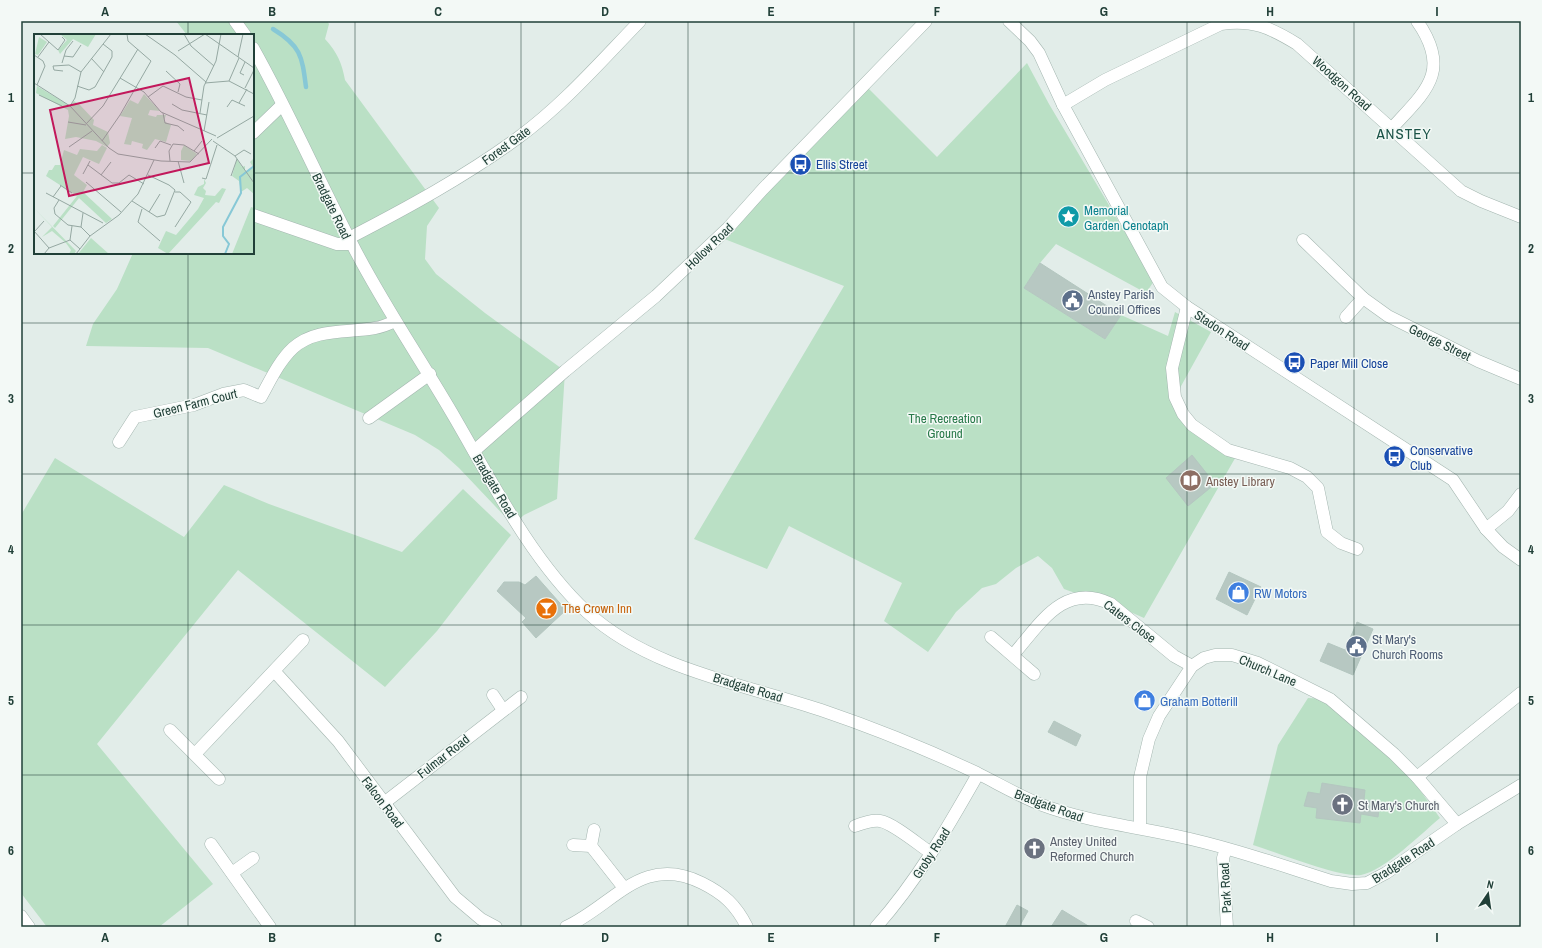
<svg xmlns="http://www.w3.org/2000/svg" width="1542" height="948" font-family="'Archivo Narrow',sans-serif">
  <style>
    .green { fill: #bae0c5 }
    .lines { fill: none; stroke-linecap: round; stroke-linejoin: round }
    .stream { stroke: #87c8d6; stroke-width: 4.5 }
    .building { fill: #b7c8c2; stroke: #b4c7c0 }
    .minor-casing { stroke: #a4b6b0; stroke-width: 13 }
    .minor { stroke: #fff; stroke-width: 12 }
    .grid { fill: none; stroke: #214038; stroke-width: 1; stroke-opacity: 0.55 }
    .labels { text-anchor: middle; stroke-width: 3; stroke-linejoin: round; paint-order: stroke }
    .street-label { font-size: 13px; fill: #214038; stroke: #f3f9f6 }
    .transit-label { font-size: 13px; fill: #164399; stroke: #f3f9f6; text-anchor: start }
    .culture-label { font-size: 13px; fill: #0d838f; stroke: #f3f9f6; text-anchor: start }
    .service-label { font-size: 13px; fill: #4e5e75; stroke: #f3f9f6; text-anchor: start }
    .park-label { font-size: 13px; fill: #287949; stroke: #f3f9f6 }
    .education-label { font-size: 13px; fill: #785e54; stroke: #f3f9f6; text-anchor: start }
    .shop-label { font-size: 13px; fill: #366cbe; stroke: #f3f9f6; text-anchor: start }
    .food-label { font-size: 13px; fill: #c56008; stroke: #f3f9f6; text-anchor: start }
    .worship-label { font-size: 13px; fill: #5b616d; stroke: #f3f9f6; text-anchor: start }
    .quarter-label { font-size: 15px; letter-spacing: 1px; fill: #1b5347; stroke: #f3f9f6 }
    .inset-river { fill: none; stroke: #87c8d6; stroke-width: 2 }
    .inset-road { fill: none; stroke: #95a8a2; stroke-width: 1 }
    .view { fill: #c2185b; fill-opacity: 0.15; stroke: #c2185b; stroke-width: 2 }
    .inset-edge { fill: none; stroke: #214038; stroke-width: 2 }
    .neatline { fill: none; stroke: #214038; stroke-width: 1.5 }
    .grid-label { font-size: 13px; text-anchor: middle; font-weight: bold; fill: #214038 }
  </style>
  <rect width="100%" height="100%" fill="#e2ede9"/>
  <g class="green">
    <path d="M 176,21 L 327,21 L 329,24 L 325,39 C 337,52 342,63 345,80 L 439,208 L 427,226 L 425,259 L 436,274 L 485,313 L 565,371 L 557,499 L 524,515 L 513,525 L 459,468 L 439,450 L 415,435 L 208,348 L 86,346 L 93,324 L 117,289 L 133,253 L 253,253 L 253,35 L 187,35 Z"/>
    <path d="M 1027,63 L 1049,104 L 1154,281 L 1146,293 L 1056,244 L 1040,263 L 1024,288 L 1105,339 L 1121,315 L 1168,336 L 1175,312 L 1211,332 L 1175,397 L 1183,414 L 1238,453 L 1144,618 L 1101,599 L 1089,598 L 1064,589 L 1052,568 L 1038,556 L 1016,568 L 996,584 L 982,588 L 956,612 L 928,652 L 884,621 L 902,583 L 789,526 L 767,569 L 694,539 L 844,286 L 722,238 L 868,88 L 937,157 Z"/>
    <path d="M 55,458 L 184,537 L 224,485 L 269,504 L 402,552 L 463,489 L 511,535 L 437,631 L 385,687 L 238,570 L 97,744 L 213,884 L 159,927 L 47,927 L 21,893 L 21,515 Z"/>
    <path d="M 1308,698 L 1330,699 L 1394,754 L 1440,818 C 1422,833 1384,871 1361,875 C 1340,878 1275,852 1253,845 L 1278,745 Z"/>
  </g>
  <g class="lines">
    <path class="stream" d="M 273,29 C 301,46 302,56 306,87"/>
  </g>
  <g class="building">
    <path d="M 1040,263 L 1121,315 L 1105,339 L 1024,288 Z"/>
    <path d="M 1192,455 L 1215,484 L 1188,506 L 1166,478 Z"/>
    <path d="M 1229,572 L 1261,587 L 1247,615 L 1216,599 Z"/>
    <path d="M 536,576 L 566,610 L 536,638 L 522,622 L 526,618 L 497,591 L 504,582 L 519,582 L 525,585 Z"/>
    <path d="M 1357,622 L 1373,629 L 1353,675 L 1320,661 L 1328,643 L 1345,650 Z"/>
    <path d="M 1054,721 L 1081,735 L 1076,746 L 1048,732 Z"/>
    <path d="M 1322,783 L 1365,790 L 1364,800 L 1380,803 L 1378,817 L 1361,814 L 1360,823 L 1316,818 L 1317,808 L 1304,806 L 1308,792 L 1320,794 Z"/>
    <path d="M 1017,905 L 1028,911 L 1019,927 L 1005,927 Z"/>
    <path d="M 1062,910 L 1090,927 L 1051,927 Z"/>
  </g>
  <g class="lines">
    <defs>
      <g id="minor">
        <path d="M 235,21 L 245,35"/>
        <path d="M 1009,21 L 1030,41 L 1039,53 L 1063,105 L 1162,287 L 1187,307 L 1453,480 L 1486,529 L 1503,547 L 1521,560"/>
        <path d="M 253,48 C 289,112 318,179 352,244 C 383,305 422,361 456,420 C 493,484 533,562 587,612 C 649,669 743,684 821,710 C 874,728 926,749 977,773 C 999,784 1019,796 1042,805 C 1085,821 1132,826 1177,836 C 1229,847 1280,865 1331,881 L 1352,884 L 1367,883 L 1386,873 L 1457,824 L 1521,785"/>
        <path d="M 1063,105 L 1105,80 L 1221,24 C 1252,19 1271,28 1297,44 L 1461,191 L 1481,201 L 1521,217"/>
        <path d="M 1392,128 C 1426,91 1452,71 1417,21"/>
        <path d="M 253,133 L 282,105"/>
        <path d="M 253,215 L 337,244 L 351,244"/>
        <path d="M 349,238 C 407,208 466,176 519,137 C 564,104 601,61 640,21"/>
        <path d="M 1303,240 L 1363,298 L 1388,316 L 1478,361 L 1521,379"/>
        <path d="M 1187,307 L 1172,368 L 1175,397 L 1183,414 L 1192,425 L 1228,450 L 1290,468 L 1307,477 L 1318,488 L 1327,532 L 1341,543 L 1357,549"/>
        <path d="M 1346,317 L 1363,298"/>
        <path d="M 369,418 L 430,374"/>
        <path d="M 119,442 L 135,417 L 194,405 L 223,394 L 244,390 L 261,397 C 270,381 279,361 293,348 C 315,328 347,333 375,328 C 382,327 389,324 395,321"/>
        <path d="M 474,451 L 565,371 L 656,296 L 728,228 L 763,189 L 926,21"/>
        <path d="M 1486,529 L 1508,511 L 1521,494"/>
        <path d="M 991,637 L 1034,674"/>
        <path d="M 1013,655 C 1040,624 1064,581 1111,604 L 1174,656 L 1192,666"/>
        <path d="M 275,672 L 338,741 L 455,897 L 481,919 L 496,927"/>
        <path d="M 493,695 L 503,710"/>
        <path d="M 170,730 L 219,779"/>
        <path d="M 195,754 L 303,640"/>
        <path d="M 1417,777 L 1521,693"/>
        <path d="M 384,803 L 521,697"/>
        <path d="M 855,826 C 863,823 871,820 880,821 C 893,823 919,845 931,853"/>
        <path d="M 1140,828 L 1140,777 L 1149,739 L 1159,716 L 1192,666 L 1204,658 L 1215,655 L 1232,655 L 1258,663 L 1330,699 L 1394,754 L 1417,777 L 1457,824"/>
        <path d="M 211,844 L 270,927"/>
        <path d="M 573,845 L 591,846 L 594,830"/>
        <path d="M 591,846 L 624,888"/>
        <path d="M 1226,849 L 1223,858 L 1227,927"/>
        <path d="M 232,873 L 253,858"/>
        <path d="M 21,916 L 29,927"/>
        <path d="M 1136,921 L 1148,927"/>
        <path d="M 566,927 C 614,905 642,853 702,883 C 724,894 736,905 747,927"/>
        <path d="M 876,927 C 917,881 948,827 978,774"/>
      </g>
    </defs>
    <use href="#minor" class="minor-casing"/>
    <use href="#minor" class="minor"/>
  </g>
  <path class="grid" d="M 188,21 L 188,35M 355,21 L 355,927M 521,21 L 521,927M 688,21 L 688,927M 854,21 L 854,927M 1021,21 L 1021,927M 1187,21 L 1187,927M 1354,21 L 1354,927M 21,173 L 35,173M 253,173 L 1521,173M 188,253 L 188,927M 21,323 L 1521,323M 21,474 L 1521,474M 21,625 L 1521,625M 21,775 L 1521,775"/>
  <defs>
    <symbol id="bus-disc" viewBox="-11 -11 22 22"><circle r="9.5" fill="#1a4fb4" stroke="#f3f9f6"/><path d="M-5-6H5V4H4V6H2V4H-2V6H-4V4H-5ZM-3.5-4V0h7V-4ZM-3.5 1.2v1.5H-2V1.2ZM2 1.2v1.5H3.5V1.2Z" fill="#fff"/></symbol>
    <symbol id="sight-disc" viewBox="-11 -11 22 22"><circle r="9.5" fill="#0f9aa8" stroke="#f3f9f6"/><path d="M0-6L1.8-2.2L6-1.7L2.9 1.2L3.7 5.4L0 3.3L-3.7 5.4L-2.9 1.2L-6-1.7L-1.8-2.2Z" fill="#fff"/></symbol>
    <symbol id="civic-disc" viewBox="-11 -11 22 22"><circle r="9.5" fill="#5c6f8a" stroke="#f3f9f6"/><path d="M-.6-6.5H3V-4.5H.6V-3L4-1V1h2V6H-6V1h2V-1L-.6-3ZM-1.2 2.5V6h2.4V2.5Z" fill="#fff"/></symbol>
    <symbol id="library-disc" viewBox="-11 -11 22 22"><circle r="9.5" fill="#8d6e63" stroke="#f3f9f6"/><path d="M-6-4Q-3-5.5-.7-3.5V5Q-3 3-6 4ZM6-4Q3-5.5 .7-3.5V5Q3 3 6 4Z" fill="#fff"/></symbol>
    <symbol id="shop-disc" viewBox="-11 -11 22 22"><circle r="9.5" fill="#3f7fe0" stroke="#f3f9f6"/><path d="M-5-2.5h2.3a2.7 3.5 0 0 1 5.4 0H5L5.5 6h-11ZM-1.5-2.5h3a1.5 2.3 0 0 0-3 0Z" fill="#fff"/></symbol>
    <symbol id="bar-disc" viewBox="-11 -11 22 22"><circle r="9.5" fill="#e8710a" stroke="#f3f9f6"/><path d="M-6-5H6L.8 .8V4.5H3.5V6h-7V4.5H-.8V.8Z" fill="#fff"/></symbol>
    <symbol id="church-disc" viewBox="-11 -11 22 22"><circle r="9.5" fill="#6b7280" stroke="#f3f9f6"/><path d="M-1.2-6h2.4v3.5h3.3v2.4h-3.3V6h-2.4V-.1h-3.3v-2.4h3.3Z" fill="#fff"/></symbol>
  </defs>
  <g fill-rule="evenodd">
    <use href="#bus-disc" x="788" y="152" width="25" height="25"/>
    <use href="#sight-disc" x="1056" y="204" width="25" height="25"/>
    <use href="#civic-disc" x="1060" y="288" width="25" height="25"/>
    <use href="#bus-disc" x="1282" y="350" width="25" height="25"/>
    <use href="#bus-disc" x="1382" y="444" width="25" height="25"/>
    <use href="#library-disc" x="1178" y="468" width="25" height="25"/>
    <use href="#shop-disc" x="1226" y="580" width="25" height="25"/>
    <use href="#bar-disc" x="534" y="596" width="25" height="25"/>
    <use href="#civic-disc" x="1344" y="634" width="25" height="25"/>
    <use href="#shop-disc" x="1132" y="688" width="25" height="25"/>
    <use href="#church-disc" x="1330" y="792" width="25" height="25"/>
    <use href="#church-disc" x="1022" y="836" width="25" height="25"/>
  </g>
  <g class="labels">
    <g class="street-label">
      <text transform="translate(1342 83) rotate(42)" y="5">Woodgon Road</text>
      <text transform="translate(506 145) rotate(-36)" y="5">Forest Gate</text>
      <text transform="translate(332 206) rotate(64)" y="5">Bradgate Road</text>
      <text transform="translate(709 246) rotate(-44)" y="5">Hollow Road</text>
      <text transform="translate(1222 330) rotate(33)" y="5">Stadon Road</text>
      <text transform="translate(1440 342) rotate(26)" y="5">George Street</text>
      <text transform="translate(195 403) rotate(-14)" y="5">Green Farm Court</text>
      <text transform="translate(495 486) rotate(59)" y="5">Bradgate Road</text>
      <text transform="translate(1130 621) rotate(37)" y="5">Caters Close</text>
      <text transform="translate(1268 670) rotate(23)" y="5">Church Lane</text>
      <text transform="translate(748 687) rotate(17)" y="5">Bradgate Road</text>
      <text transform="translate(443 756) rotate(-38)" y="5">Fulmar Road</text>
      <text transform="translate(383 802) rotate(53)" y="5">Falcon Road</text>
      <text transform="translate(1049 805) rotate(20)" y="5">Bradgate Road</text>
      <text transform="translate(931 853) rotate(-57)" y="5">Groby Road</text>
      <text transform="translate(1403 860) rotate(-33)" y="5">Bradgate Road</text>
      <text transform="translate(1225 888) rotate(-93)" y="5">Park Road</text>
    </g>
    <g class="transit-label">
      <text x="816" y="169">Ellis Street</text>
      <text x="1310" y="368">Paper Mill Close</text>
      <text x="1410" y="455">Conservative<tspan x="1410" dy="15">Club</tspan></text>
    </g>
    <g class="culture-label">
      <text x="1084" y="215">Memorial<tspan x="1084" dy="15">Garden Cenotaph</tspan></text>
    </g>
    <g class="service-label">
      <text x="1088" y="299">Anstey Parish<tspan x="1088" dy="15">Council Offices</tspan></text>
      <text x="1372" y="644">St Mary's<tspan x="1372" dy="15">Church Rooms</tspan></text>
    </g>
    <g class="park-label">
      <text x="945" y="423">The Recreation<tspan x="945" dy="15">Ground</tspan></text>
    </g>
    <g class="education-label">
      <text x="1206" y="486">Anstey Library</text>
    </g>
    <g class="shop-label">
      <text x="1254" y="598">RW Motors</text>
      <text x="1160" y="706">Graham Botterill</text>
    </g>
    <g class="food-label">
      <text x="562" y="613">The Crown Inn</text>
    </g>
    <g class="worship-label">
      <text x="1358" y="810">St Mary's Church</text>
      <text x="1050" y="846">Anstey United<tspan x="1050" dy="15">Reformed Church</tspan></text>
    </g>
    <g class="quarter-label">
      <text x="1404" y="139">ANSTEY</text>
    </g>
  </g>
  <g transform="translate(34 34)">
    <rect width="220" height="220" fill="#e2ede9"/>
    <path d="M 26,0 L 62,0 L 54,13 L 39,5 L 26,20 L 24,16 L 33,6 ZM 5,3 L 13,8 L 4,21 L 1,20 ZM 3,52 L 36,72 L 40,67 L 46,71 L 60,86 L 59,91 L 74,98 L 76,109 L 73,113 L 62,107 L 42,103 L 31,105 L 35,82 L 34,76 L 2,59 ZM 110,60 L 126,77 L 116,76 L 114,81 L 122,83 L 123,81 L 132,81 L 130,87 L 137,91 L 132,108 L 121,105 L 113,116 L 108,114 L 109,110 L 98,107 L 97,111 L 90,110 L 98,84 L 86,82 L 96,66 L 104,70 ZM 68,111 L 73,114 L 65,130 L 49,123 L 40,141 L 53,151 L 49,158 L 78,185 L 72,189 L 45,164 L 21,194 L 19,192 L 43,162 L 12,142 L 15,136 L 18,136 L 21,131 L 26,131 L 30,116 L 43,121 L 46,115 L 63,117 ZM 150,111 L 163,120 L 157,127 L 147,126 L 147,117 ZM 220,124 L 220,160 L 213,154 L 207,158 L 205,147 L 198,142 L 203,125 L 208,133 L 211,132 L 211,138 L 219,133 L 216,128 ZM 170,145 L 172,149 L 169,154 L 172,157 L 171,161 L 181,162 L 188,154 L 192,155 L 185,169 L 182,168 L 134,220 L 124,214 L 132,197 L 142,201 L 164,175 L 170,164 L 160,161 L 164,153 L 170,150 ZM 217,173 L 220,174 L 220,220 L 198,220 ZM 0,174 L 42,217 L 40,220 L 35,220 L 37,216 L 32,209 L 18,197 L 8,203 L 18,193 ZM 57,204 L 75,220 L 44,220 Z" fill="#bae0c5"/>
    <path class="inset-river" d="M 191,220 L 195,210 L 189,202 L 189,193 L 207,159 L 206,143 L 220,132"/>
    <path class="inset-road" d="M 6,0 L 24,16 L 31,6 L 28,3M 111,0 L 141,21 L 172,48M 150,0 L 157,12 L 180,32M 171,0 L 220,34M 144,17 L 171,0M 0,21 L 9,27 L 11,32 L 3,51M 30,22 L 39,23 L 47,11M 4,23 L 15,8M 204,23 L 209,0M 57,24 L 70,38M 28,29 L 32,16 L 39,7M 29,37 L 20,36 L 19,32 L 35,31 L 47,38M 132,37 L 146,50 L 144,58M 210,41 L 206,39 L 211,28M 86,44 L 110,58 L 127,78 L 182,102M 195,47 L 205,24M 0,49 L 36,72 L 75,114 L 84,120 L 127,127 L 156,128 L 178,105M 171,49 L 195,47 L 220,60M 43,52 L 55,56 L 61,53 L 78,23 L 78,17 L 69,10M 211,54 L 220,36M 5,61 L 28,72M 114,63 L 129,52 L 152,63 L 168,66M 205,69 L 213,55M 138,70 L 148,76 L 173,81M 36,72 L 41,64 L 47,38 L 77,0M 193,73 L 198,66 L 211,72M 129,79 L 131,89 L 144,92 L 150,97M 166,79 L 170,52 L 182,27 L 187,0M 34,88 L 52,91M 52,90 L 69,72 L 104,15M 170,97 L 175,68M 183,104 L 220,82M 68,107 L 86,81 L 117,27 L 94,7 L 93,0M 179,107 L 201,122 L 220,149M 35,113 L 58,97M 121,114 L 126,107 L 137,111M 160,117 L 168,107M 201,122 L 210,116 L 217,120M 136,127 L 135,117 L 139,110 L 150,111 L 165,120M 144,127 L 150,149M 54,131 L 78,149 L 85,149 L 95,141 L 110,150M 49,140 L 56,127M 67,141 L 77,128M 197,142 L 203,125M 168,144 L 172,145 L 183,111M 52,148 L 87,178M 26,151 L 38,159M 12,159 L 69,189M 19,163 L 27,152M 25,166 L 20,174 L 21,180 L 34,191 L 47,193 L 56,202M 98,167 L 123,183 L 131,181 L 141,156 L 135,151 L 114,141M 108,175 L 104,188 L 126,207M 115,178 L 126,160M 47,193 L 49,179M 141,193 L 157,168 L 146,158 L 141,158M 0,197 L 15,214M 1,197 L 10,187M 36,206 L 46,215M 10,220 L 15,214 L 36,206 L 38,192M 42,220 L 56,202 L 85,181 L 104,160 L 120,126"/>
    <path class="view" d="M 155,44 L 175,129 L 35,162 L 16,76 Z"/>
    <rect width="220" height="220" class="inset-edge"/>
  </g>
  <rect width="1542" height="948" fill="none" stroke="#f3f9f6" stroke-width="44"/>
  <g transform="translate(1488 894) rotate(13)" stroke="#f3f9f6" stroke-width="3" paint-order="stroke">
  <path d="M0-3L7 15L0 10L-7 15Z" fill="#214038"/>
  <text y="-6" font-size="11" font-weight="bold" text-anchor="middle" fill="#214038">N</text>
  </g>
  <rect x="22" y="22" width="1498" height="904" class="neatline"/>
  <g class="grid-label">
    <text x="105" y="16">A</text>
    <text x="272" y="16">B</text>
    <text x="438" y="16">C</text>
    <text x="605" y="16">D</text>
    <text x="771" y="16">E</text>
    <text x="937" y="16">F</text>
    <text x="1104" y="16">G</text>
    <text x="1270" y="16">H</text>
    <text x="1437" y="16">I</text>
    <text x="11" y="102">1</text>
    <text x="1531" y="102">1</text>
    <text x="11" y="253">2</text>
    <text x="1531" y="253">2</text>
    <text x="11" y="403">3</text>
    <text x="1531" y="403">3</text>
    <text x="11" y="554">4</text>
    <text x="1531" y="554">4</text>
    <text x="11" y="705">5</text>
    <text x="1531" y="705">5</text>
    <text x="11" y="855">6</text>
    <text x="1531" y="855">6</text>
    <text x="105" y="942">A</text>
    <text x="272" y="942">B</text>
    <text x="438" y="942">C</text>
    <text x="605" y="942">D</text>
    <text x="771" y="942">E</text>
    <text x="937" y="942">F</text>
    <text x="1104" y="942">G</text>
    <text x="1270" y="942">H</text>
    <text x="1437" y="942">I</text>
  </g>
</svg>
